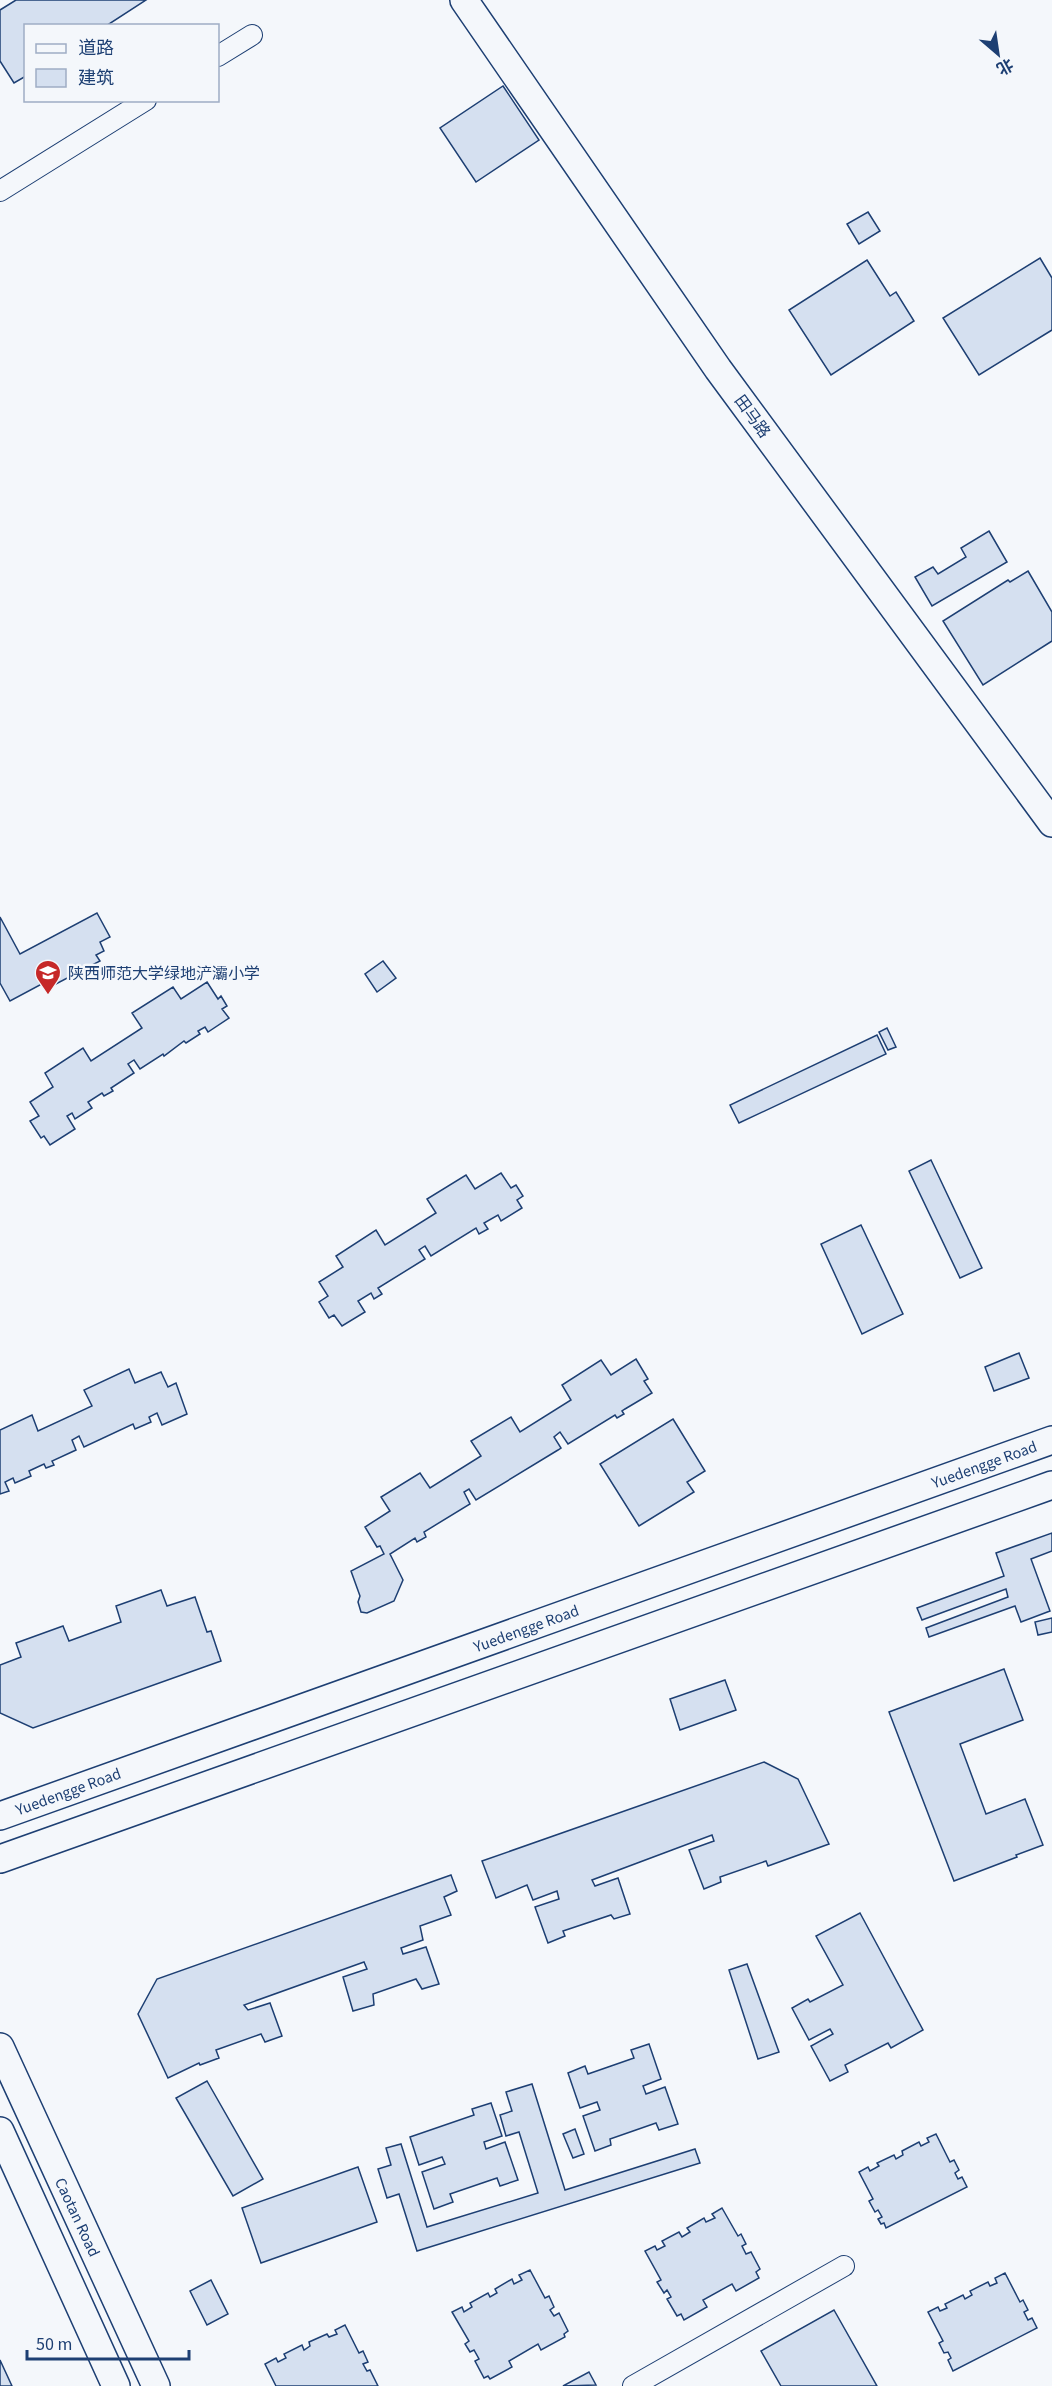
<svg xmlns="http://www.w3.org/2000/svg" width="1052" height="2386" font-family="'Source Sans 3','Noto Sans SC',sans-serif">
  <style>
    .building { fill: #d5e0f0; stroke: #1d3f73; stroke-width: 1.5 }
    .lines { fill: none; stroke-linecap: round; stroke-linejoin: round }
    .street-casing { stroke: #1d3f73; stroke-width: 22 }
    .secondary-casing { stroke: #1d3f73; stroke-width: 30 }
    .street { stroke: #f4f7fb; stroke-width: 20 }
    .secondary { stroke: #f4f7fb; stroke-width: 27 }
    .labels { text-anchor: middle; stroke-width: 4.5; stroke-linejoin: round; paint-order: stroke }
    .street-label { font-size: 16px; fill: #1d3f73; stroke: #f4f7fb }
    .poi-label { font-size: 16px; fill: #1d3f73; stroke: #f4f7fb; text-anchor: start }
  </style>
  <rect width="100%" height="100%" fill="#f4f7fb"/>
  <g class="building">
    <path d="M 16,0 L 146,0 L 106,26 L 26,26 L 26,76 L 14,83 L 0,61 L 0,10 Z"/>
    <path d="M 503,86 L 539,140 L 476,182 L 440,128 Z"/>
    <path d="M 868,212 L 880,231 L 859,244 L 847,224 Z"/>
    <path d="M 1040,258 L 1052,278 L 1052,330 L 979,375 L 943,318 Z"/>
    <path d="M 867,260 L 890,296 L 896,292 L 914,321 L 831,375 L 789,310 Z"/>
    <path d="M 989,531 L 1007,562 L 932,606 L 915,577 L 933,567 L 938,574 L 966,557 L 961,548 Z"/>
    <path d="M 1028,571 L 1052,612 L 1052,641 L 983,685 L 943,621 L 1008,580 L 1010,582 Z"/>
    <path d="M 97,913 L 110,937 L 100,942 L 104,951 L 96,955 L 100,961 L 54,985 L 51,979 L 10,1001 L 0,983 L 0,917 L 20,954 Z"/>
    <path d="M 383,961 L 396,978 L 377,992 L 365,974 Z"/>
    <path d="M 207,982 L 218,999 L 221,996 L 227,1006 L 222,1009 L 229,1018 L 208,1032 L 205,1027 L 198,1031 L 200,1034 L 186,1043 L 184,1041 L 164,1056 L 163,1054 L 140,1069 L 134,1060 L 128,1064 L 134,1073 L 111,1088 L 113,1091 L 104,1096 L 102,1093 L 88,1102 L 92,1108 L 75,1119 L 72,1113 L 67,1116 L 75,1129 L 50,1145 L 44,1136 L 41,1138 L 30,1121 L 39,1116 L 30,1102 L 53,1087 L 45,1073 L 83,1048 L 91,1061 L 142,1028 L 132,1013 L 173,987 L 181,999 Z"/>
    <path d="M 887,1028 L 896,1047 L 888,1050 L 879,1032 Z"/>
    <path d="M 877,1035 L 886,1054 L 739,1123 L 730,1105 Z"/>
    <path d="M 931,1160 L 982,1268 L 960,1278 L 909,1171 Z"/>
    <path d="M 501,1173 L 511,1188 L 516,1185 L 523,1196 L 517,1200 L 522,1208 L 501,1221 L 498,1215 L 484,1223 L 488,1229 L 479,1234 L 476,1228 L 431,1256 L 425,1246 L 419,1250 L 425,1259 L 378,1288 L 382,1294 L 374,1299 L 371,1293 L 358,1301 L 365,1312 L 342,1326 L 334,1315 L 329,1318 L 319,1302 L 328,1296 L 319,1282 L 343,1267 L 336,1256 L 376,1230 L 385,1245 L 436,1213 L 427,1199 L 466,1175 L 475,1189 Z"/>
    <path d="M 861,1225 L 903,1314 L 862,1334 L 821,1244 Z"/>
    <path d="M 1019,1353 L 1029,1378 L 994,1391 L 985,1367 Z"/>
    <path d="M 636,1359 L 648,1379 L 644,1381 L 652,1393 L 625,1409 L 622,1411 L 624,1414 L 617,1418 L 615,1415 L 568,1444 L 560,1432 L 554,1437 L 561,1448 L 558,1450 L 476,1500 L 469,1489 L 464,1492 L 470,1504 L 424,1532 L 426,1537 L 417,1542 L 415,1538 L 390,1554 L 403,1580 L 394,1601 L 367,1613 L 361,1612 L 358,1602 L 360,1596 L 351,1571 L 384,1554 L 380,1546 L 377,1547 L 365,1527 L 390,1511 L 381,1497 L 420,1473 L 430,1488 L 481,1456 L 471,1441 L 511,1417 L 520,1432 L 571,1400 L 562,1385 L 601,1360 L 611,1375 Z"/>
    <path d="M 129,1369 L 135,1383 L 161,1372 L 168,1387 L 176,1383 L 187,1414 L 162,1425 L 157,1413 L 149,1417 L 151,1422 L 135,1429 L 133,1424 L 84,1447 L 79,1436 L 72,1440 L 76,1450 L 52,1461 L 54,1465 L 46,1468 L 44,1464 L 29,1471 L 31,1476 L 15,1483 L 13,1478 L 5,1482 L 9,1491 L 0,1494 L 0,1430 L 32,1415 L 38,1431 L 92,1406 L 84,1390 Z"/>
    <path d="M 673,1419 L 705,1471 L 687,1482 L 694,1492 L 639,1526 L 600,1464 Z"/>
    <path d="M 1052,1533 L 1052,1551 L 1031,1559 L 1050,1611 L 1021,1622 L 1015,1606 L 929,1637 L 926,1628 L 1008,1597 L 1006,1589 L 922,1620 L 917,1608 L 1004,1576 L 996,1553 Z"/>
    <path d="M 161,1590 L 167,1606 L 195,1597 L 207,1632 L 211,1631 L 221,1661 L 33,1728 L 0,1713 L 0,1665 L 21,1657 L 16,1643 L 63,1626 L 69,1641 L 121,1622 L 116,1606 Z"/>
    <path d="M 1052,1618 L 1052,1632 L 1038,1635 L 1035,1622 Z"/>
    <path d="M 1004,1669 L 1023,1720 L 960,1744 L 986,1814 L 1025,1799 L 1043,1845 L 1016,1855 L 1017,1857 L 954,1881 L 889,1712 Z"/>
    <path d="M 725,1680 L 736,1710 L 680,1730 L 670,1699 Z"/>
    <path d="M 764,1762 L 798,1779 L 829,1844 L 768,1866 L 766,1861 L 720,1877 L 721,1882 L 704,1889 L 689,1850 L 714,1841 L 712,1835 L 592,1880 L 595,1886 L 618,1878 L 630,1914 L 614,1919 L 611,1915 L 563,1931 L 565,1936 L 548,1943 L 535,1907 L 559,1899 L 557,1891 L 533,1900 L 527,1885 L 496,1898 L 482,1861 Z"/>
    <path d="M 451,1875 L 457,1891 L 444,1897 L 451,1915 L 420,1926 L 423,1940 L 401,1948 L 403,1954 L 426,1947 L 439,1984 L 422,1989 L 416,1979 L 373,1994 L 374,2005 L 353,2011 L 343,1977 L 367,1969 L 364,1962 L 244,2005 L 248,2010 L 270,2003 L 282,2036 L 265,2042 L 261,2034 L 216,2050 L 219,2058 L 200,2065 L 199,2063 L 168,2078 L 138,2014 L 157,1979 Z"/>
    <path d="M 860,1913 L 923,2030 L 891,2048 L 888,2043 L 845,2065 L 848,2072 L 830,2081 L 811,2046 L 833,2034 L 830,2029 L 809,2040 L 792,2008 L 808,1999 L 810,2002 L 843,1985 L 816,1936 Z"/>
    <path d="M 747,1964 L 779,2052 L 758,2059 L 729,1970 Z"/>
    <path d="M 649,2044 L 661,2079 L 643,2086 L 646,2094 L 665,2087 L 678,2124 L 659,2130 L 656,2123 L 610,2139 L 611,2145 L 595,2151 L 583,2116 L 600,2110 L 597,2102 L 580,2108 L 568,2073 L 585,2066 L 588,2074 L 634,2058 L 631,2050 Z"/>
    <path d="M 207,2081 L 263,2179 L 233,2196 L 176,2098 Z"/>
    <path d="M 532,2084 L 565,2190 L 695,2149 L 700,2163 L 417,2251 L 399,2194 L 387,2198 L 378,2169 L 391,2165 L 386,2148 L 401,2144 L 427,2227 L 538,2193 L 519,2132 L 506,2136 L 500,2115 L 512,2111 L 506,2092 Z"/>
    <path d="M 491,2103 L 502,2136 L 484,2142 L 486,2149 L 505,2142 L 518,2180 L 500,2186 L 497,2178 L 450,2194 L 453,2202 L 434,2209 L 422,2172 L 445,2164 L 442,2157 L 419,2165 L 410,2137 L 474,2115 L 472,2109 Z"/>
    <path d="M 575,2129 L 584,2154 L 573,2158 L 563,2134 Z"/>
    <path d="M 936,2134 L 950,2162 L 954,2160 L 959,2170 L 955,2173 L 958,2179 L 962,2177 L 967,2187 L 886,2228 L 884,2223 L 881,2224 L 878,2219 L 882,2217 L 878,2210 L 875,2212 L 869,2201 L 873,2199 L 859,2172 L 868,2167 L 870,2171 L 879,2166 L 877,2163 L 894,2155 L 896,2159 L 903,2155 L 902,2151 L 919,2142 L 921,2146 L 929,2142 L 927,2138 Z"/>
    <path d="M 358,2167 L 377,2222 L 261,2263 L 242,2208 Z"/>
    <path d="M 722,2208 L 738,2236 L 741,2234 L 746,2244 L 742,2246 L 746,2254 L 751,2252 L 760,2269 L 756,2272 L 759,2278 L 736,2291 L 732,2284 L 703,2300 L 707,2307 L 684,2320 L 681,2314 L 677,2316 L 667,2299 L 671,2297 L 667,2290 L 664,2293 L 657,2282 L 661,2280 L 645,2251 L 655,2246 L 657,2250 L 665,2246 L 662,2241 L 679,2232 L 682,2237 L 690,2232 L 687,2228 L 704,2218 L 706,2222 L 715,2218 L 712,2214 Z"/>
    <path d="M 530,2270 L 545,2298 L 549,2296 L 554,2307 L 550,2310 L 554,2316 L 559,2313 L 568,2331 L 564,2334 L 565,2337 L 541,2350 L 538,2344 L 509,2361 L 512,2367 L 490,2379 L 488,2376 L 484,2378 L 475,2361 L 479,2359 L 474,2350 L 470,2352 L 465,2344 L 469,2341 L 452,2312 L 462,2307 L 464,2312 L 472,2307 L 470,2303 L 488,2293 L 490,2297 L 497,2293 L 495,2289 L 512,2279 L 514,2284 L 522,2280 L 519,2275 Z"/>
    <path d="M 1005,2273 L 1020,2302 L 1023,2300 L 1028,2310 L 1024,2312 L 1028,2320 L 1032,2318 L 1037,2328 L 953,2371 L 948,2360 L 951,2358 L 948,2352 L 944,2353 L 939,2343 L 943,2341 L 928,2312 L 938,2307 L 940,2311 L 947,2308 L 945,2304 L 963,2295 L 965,2299 L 972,2295 L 970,2291 L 988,2282 L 990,2286 L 997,2283 L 995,2278 Z"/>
    <path d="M 211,2280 L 228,2314 L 207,2325 L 190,2291 Z"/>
    <path d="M 834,2310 L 877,2386 L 781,2386 L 761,2351 Z"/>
    <path d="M 345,2325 L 359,2353 L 363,2351 L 368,2362 L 363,2364 L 367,2371 L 370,2370 L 378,2386 L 276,2386 L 265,2364 L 276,2358 L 278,2362 L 286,2358 L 284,2354 L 302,2345 L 304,2350 L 310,2346 L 309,2342 L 327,2334 L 329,2337 L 337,2334 L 335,2330 Z"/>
    <path d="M 0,2360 L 12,2386 L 0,2386 Z"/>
    <path d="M 589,2372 L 596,2385 L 563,2386 Z"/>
  </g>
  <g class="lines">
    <defs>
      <g id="street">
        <path d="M 218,56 L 252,35"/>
        <path d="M 0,191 L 146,100"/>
        <path d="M 633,2386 L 844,2266"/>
      </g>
      <g id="secondary">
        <path d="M 464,0 L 718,369 L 1052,823"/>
        <path d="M 0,1816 L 1052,1440"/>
        <path d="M 0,1859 L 1052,1485"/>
        <path d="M 0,2047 L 156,2386"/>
        <path d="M 0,2131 L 116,2386"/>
      </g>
    </defs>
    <use href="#street" class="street-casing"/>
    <use href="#secondary" class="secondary-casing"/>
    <use href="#street" class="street"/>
    <use href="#secondary" class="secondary"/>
  </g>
  <defs>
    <symbol id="school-pin" viewBox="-11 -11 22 30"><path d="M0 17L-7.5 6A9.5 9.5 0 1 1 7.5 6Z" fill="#c62828" stroke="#f4f7fb"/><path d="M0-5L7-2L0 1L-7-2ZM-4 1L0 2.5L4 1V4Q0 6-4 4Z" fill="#fff"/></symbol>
  </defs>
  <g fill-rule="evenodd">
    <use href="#school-pin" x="33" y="958" width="30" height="40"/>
  </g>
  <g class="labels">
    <g class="street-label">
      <text transform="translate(753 416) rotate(54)" y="6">田马路</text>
      <text transform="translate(984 1464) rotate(-20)" y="6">Yuedengge Road</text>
      <text transform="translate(526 1628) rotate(-20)" y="6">Yuedengge Road</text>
      <text transform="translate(68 1791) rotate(-20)" y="6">Yuedengge Road</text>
      <text transform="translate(78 2217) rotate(65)" y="6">Caotan Road</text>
    </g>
    <g class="poi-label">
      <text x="68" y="979">陕西师范大学绿地浐灞小学</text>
    </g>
  </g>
  <rect x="24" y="24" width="195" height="78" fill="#f4f7fb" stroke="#9eadc5" stroke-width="1.5"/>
  <rect x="36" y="44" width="30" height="9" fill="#f4f7fb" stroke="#9eadc5" stroke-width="1.5"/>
  <text x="78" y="54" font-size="18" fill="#1d3f73">道路</text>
  <rect x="36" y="69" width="30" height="18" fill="#d5e0f0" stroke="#9eadc5" stroke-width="1.5"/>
  <text x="78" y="84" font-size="18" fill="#1d3f73">建筑</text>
  <g transform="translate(998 54) rotate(151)" stroke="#f4f7fb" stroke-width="4.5" paint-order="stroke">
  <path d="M0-4.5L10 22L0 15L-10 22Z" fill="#1d3f73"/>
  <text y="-9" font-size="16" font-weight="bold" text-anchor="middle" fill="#1d3f73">北</text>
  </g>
  <path d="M27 2350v9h162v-9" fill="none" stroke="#1d3f73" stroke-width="3"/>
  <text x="36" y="2350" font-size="18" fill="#1d3f73" stroke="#f4f7fb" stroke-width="4.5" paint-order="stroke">50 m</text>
</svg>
